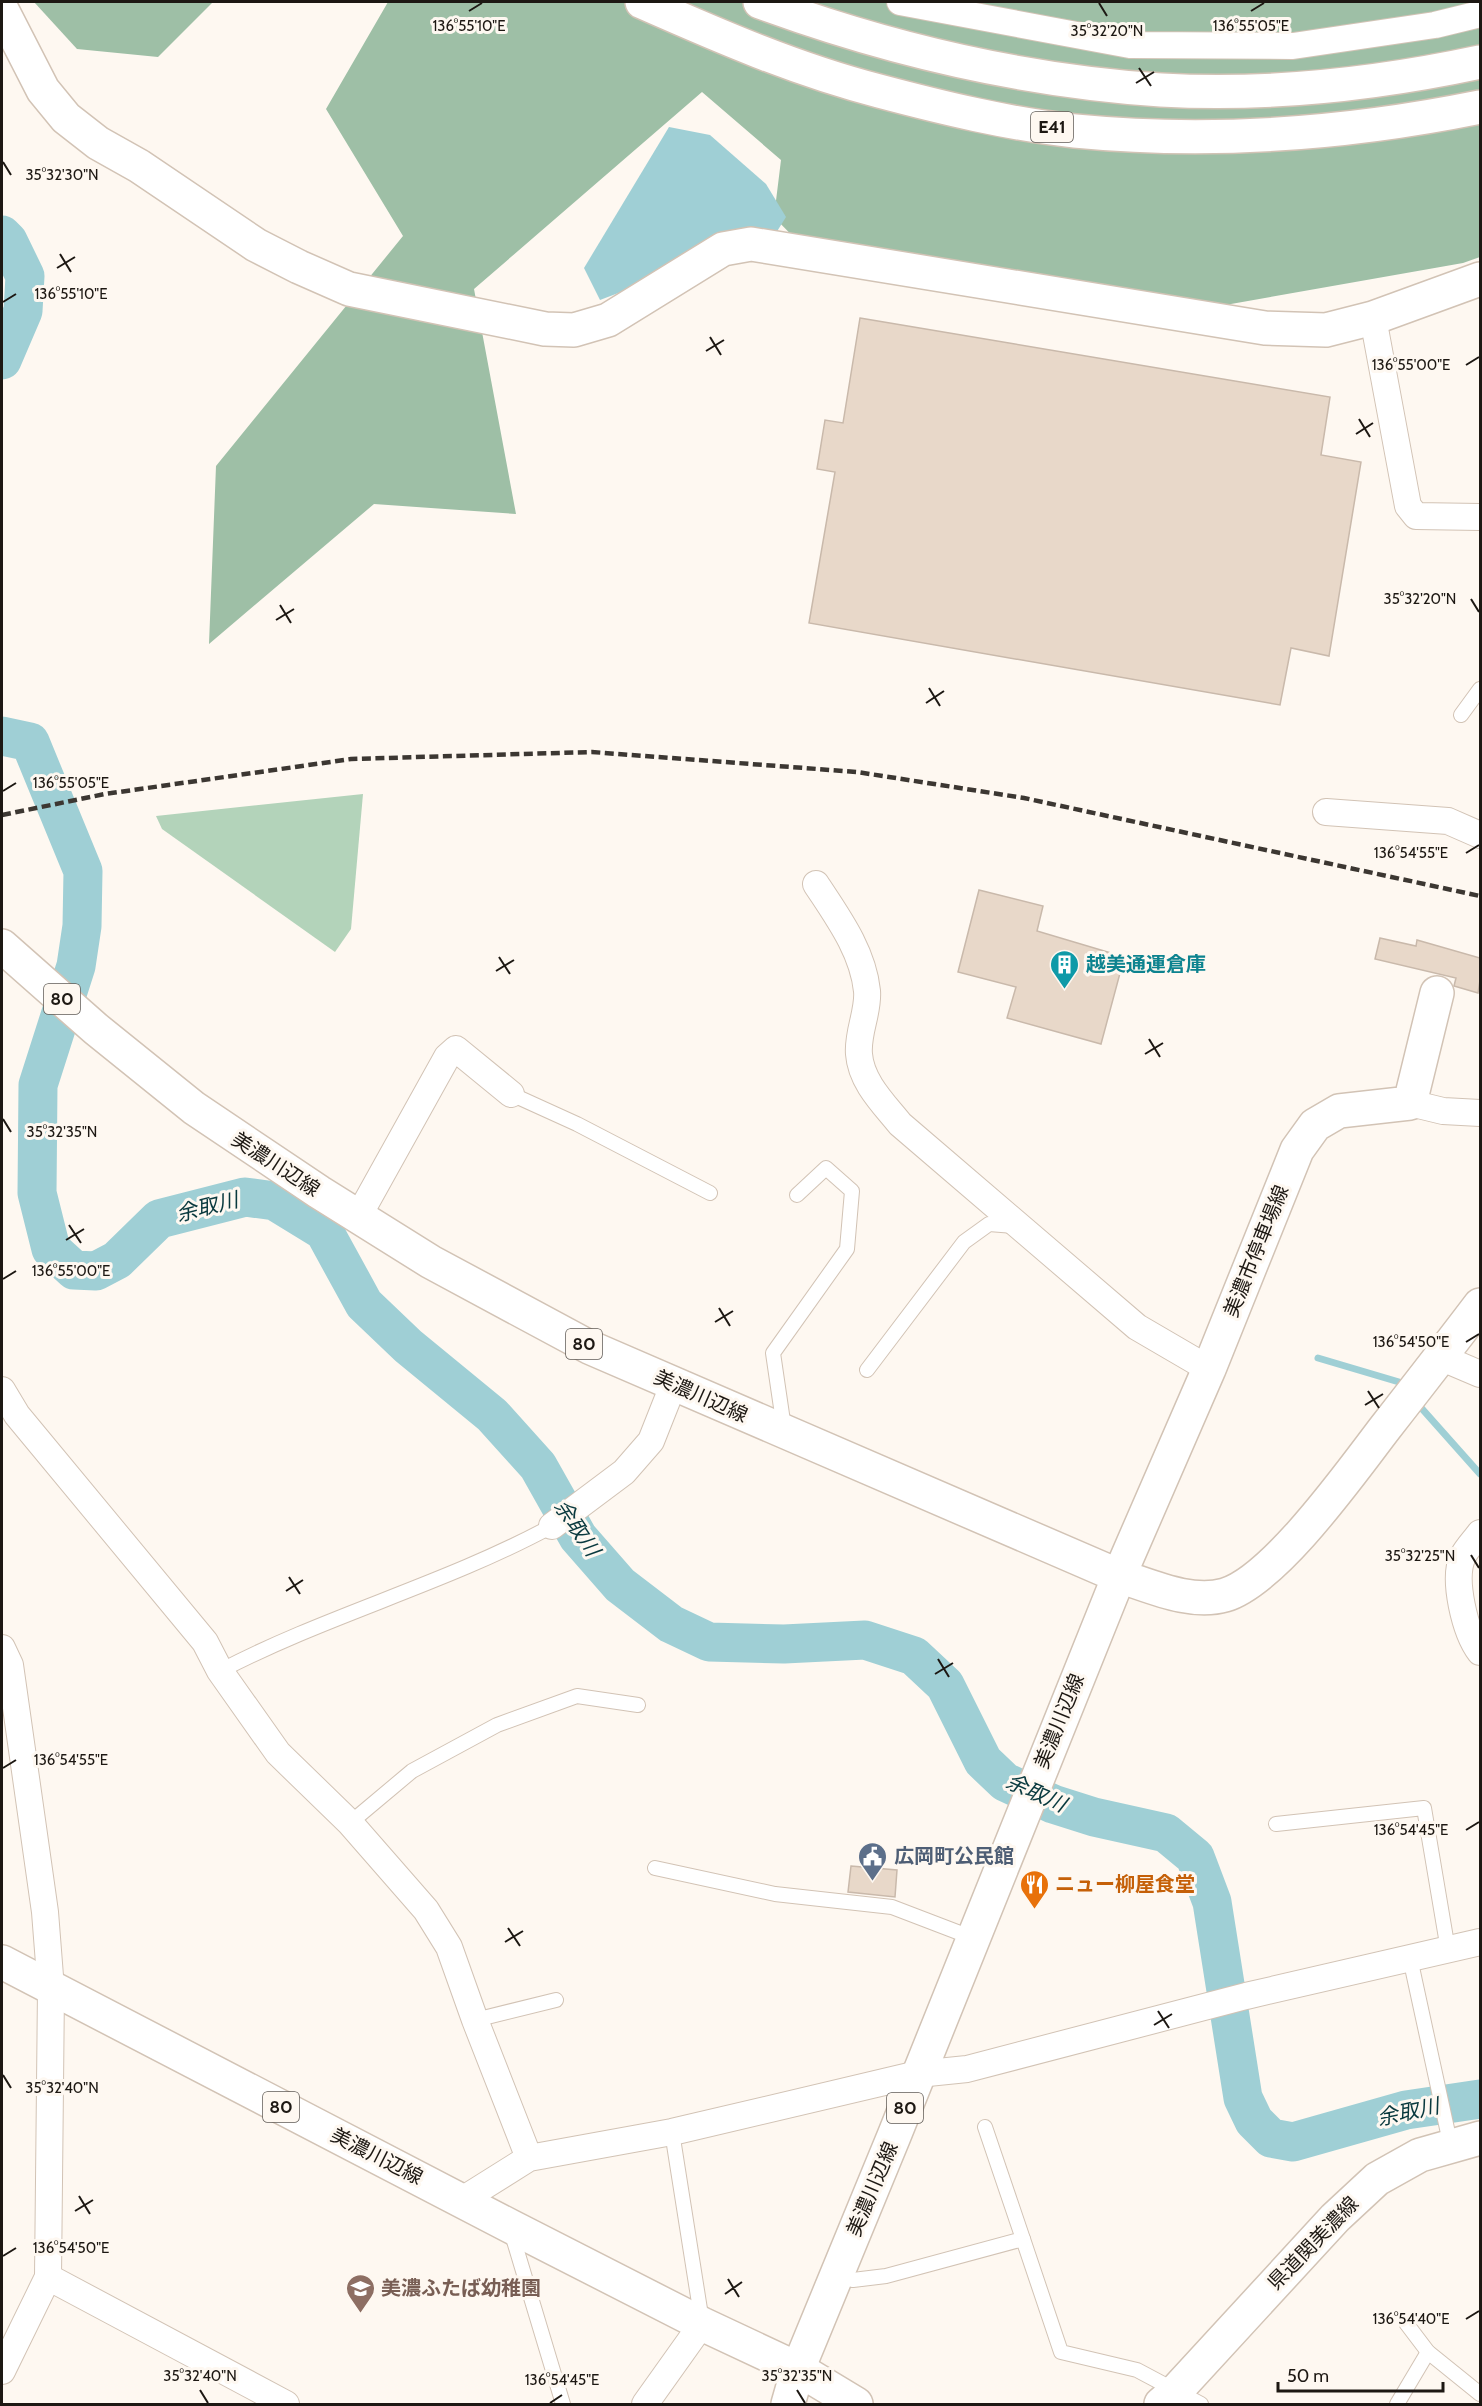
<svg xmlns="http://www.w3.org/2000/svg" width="1482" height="2406" font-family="Cabin,'Noto Sans JP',sans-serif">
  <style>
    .green { fill: #b3d3ba }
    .forest { fill: #9ebfa6 }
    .water { fill: #9fcfd5 }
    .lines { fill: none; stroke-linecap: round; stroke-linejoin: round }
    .stream { stroke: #9fcfd5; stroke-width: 7 }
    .river { stroke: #9fcfd5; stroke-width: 39 }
    .building { fill: #e8d8c9; stroke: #c9b9ab; stroke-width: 1.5 }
    .lane-casing { stroke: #d2c3b5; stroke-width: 16 }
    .street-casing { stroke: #d2c3b5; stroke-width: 28 }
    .secondary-casing { stroke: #d2c3b5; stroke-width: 36 }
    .primary-casing { stroke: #d2c3b5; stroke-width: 36 }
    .highway-casing { stroke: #d2c3b5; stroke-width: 36 }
    .lane { stroke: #fff; stroke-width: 14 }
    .street { stroke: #fff; stroke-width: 26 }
    .secondary { stroke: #fff; stroke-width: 33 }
    .primary { stroke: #fff; stroke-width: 33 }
    .highway { stroke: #fff; stroke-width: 33 }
    .rail { stroke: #3c3732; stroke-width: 4.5; stroke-dasharray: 9 4.5; stroke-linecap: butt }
    .ticks { fill: none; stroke: #1d1813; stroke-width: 2 }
    .labels { text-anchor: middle; stroke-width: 6; stroke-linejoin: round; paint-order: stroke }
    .shield { fill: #fef8f1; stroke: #605b56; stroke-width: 1.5 }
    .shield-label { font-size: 18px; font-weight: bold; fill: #1d1813 }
    .culture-label { font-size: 20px; font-weight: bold; fill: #0d838f; stroke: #fef8f1; text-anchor: start }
    .street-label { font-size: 20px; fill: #1d1813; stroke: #fef8f1 }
    .service-label { font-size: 20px; font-weight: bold; fill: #4e5e75; stroke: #fef8f1; text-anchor: start }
    .food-label { font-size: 20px; font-weight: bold; fill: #c56008; stroke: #fef8f1; text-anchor: start }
    .education-label { font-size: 20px; font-weight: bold; fill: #785e54; stroke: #fef8f1; text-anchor: start }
    .water-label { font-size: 21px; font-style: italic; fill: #09393e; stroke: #fef8f1 }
    .ticks-label { font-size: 15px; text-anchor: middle; fill: #1d1813; stroke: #fef8f1; stroke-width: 6; stroke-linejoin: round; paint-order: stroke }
  </style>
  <rect width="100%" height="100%" fill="#fef8f1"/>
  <path class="green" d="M 363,794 L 351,929 L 335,952 L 162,829 L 156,816 Z"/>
  <g class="forest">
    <path d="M 34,2 L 213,2 L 158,57 L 77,49 Z"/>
    <path d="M 388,2 L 1480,2 L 1480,257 L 1463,263 L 1214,307 L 813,257 L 774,217 L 781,160 L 702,92 L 474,289 L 516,514 L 374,504 L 209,644 L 216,466 L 403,236 L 326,109 Z"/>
  </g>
  <path class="water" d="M 669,127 L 710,135 L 766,184 L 786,217 L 776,233 L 600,300 L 584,268 Z"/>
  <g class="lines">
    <g class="stream">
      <path d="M 1318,1358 L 1399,1382 L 1405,1389"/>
      <path d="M 1416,1402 L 1480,1474"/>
    </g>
    <g class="river">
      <path d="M 2,235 L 8,241 L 25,276 L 23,311 L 2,360"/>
      <path d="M 2,736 L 30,742 L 83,871 L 82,926 L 76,966 L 38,1085 L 37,1193 L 51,1249 L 74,1270 L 96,1271 L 117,1260 L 159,1219 L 245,1197 L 275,1201 L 324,1231 L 364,1304 L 408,1346 L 492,1415 L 538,1466 L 578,1537 L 620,1585 L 671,1624 L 709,1642 L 784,1644 L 865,1640 L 914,1656 L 945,1685 L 983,1761 L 1005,1782 L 1053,1804 L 1094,1817 L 1166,1833 L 1195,1857 L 1212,1902 L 1243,2098 L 1254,2121 L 1271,2138 L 1293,2142 L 1406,2110 L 1480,2099"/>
    </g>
  </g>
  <g class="building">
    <path d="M 860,318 L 1330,397 L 1321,455 L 1361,462 L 1329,656 L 1291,648 L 1280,705 L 809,623 L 835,472 L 817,469 L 825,420 L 843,423 Z"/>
    <path d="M 979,890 L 1043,906 L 1037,931 L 1111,953 L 1109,958 L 1123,962 L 1101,1044 L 1007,1018 L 1016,987 L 958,972 Z"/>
    <path d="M 1380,938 L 1416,946 L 1417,940 L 1480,958 L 1480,980 L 1478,993 L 1454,986 L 1456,978 L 1375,959 Z"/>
    <path d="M 851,1866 L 897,1870 L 895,1897 L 848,1892 Z"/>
  </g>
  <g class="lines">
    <defs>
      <g id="lane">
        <path d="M 1461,715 L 1480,689"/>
        <path d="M 511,1094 L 577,1124 L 710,1193"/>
        <path d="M 867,1370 L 964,1242 L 989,1224 L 1014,1226"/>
        <path d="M 784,1428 L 773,1353 L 847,1249 L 852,1191 L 826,1168 L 797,1195"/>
        <path d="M 220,1671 C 327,1615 445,1584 552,1526"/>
        <path d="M 350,1823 L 412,1771 L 497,1725 L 577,1696 L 638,1705"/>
        <path d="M 1276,1824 L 1424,1808 L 1448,1950"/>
        <path d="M 655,1868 L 775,1894 L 892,1907 L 973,1938"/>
        <path d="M 1410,1958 L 1451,2147"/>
        <path d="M 475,2020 L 556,2000"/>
        <path d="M 672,2132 L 702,2322"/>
        <path d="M 511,2231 L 563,2404"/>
        <path d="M 1023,2239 L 1061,2352 L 1137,2370 L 1201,2404"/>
        <path d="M 837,2275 L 853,2280 L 886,2276 L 1023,2239 L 985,2127"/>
        <path d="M 1406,2323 L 1428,2352 L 1480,2394"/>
        <path d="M 1397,2404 L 1428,2352"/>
      </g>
      <g id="street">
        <path d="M 900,2 L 1130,45 L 1293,46 L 1435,25 L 1480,14"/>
        <path d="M 1373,318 L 1408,506 L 1416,516 L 1480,517"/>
        <path d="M 1326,812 L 1448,821 L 1480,835"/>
        <path d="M 816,884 C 837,916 863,951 867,991 C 869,1011 857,1033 859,1054 C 861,1082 884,1104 900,1124 L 1137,1327 L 1209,1369"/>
        <path d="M 1410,1103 L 1443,1111 L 1480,1113"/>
        <path d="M 358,1217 L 447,1057 L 456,1049 L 511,1094"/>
        <path d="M 1440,1357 L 1480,1374"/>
        <path d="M 2,1390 L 17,1415 L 205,1642 L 220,1671 L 278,1753 L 350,1823 L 426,1910 L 449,1947 L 475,2020 L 529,2158"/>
        <path d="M 552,1526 L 624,1472 L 651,1441 L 674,1383"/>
        <path d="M 1480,1533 C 1475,1540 1467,1548 1463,1556 C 1452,1579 1465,1632 1480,1652"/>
        <path d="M 2,1648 L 10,1665 L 45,1912 L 51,1989 L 48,2277 L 2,2371"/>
        <path d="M 462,2200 L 529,2158 L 672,2132 L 918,2074 L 967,2069 L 1246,1996 L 1480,1942"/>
        <path d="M 48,2277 L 286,2404"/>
        <path d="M 645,2404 L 702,2324"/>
      </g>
      <g id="secondary">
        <path d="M 2,10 L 43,90 L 66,118 L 98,143 L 139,166 L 256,245 L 299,267 L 349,289 L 545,329 L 574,330 L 608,320 L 723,249 L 751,244 L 1265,328 L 1326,330 L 1373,318 L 1480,279"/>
        <path d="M 1437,993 L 1410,1103 L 1339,1111 L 1315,1125 L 1297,1150 L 1209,1369 L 1119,1576 C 1151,1586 1191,1605 1225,1595 C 1275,1580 1352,1471 1385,1428 C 1417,1387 1449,1346 1480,1305"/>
        <path d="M 788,2404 L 798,2369 L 856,2404"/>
        <path d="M 1161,2404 L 1175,2392 L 1335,2218 L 1377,2179 L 1420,2155 L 1480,2138"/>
      </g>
      <path id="primary" d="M 2,946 L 96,1029 L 194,1108 L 319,1192 L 431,1262 L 589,1347 L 1119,1576 L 894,2136 L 798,2369 L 702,2324 L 510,2226 L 2,1962"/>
      <g id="highway">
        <path d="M 642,2 C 719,36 797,70 879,91 C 943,108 1009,124 1075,131 C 1210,144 1347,134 1480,107"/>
        <path d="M 760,2 C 888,49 1024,81 1161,90 C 1267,96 1377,84 1480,62"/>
      </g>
    </defs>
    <use href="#lane" class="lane-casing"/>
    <use href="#street" class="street-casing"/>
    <use href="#secondary" class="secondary-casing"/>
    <use href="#primary" class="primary-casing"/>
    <use href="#highway" class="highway-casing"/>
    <use href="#lane" class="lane"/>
    <use href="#street" class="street"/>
    <use href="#secondary" class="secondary"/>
    <use href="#primary" class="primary"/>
    <use href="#highway" class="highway"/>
    <path class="rail" d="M 2,815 L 105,794 L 351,759 L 592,752 L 857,772 L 1024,798 L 1480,896"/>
  </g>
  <path class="ticks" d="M 1099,3 L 1107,16M 469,11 L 482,3M 1251,11 L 1264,3M 1139,68 L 1151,86M 1136,83 L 1154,72M 3,162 L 11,175M 60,254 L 71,272M 57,268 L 75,257M 3,302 L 16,294M 710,337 L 721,355M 706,351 L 724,340M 1466,365 L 1479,357M 1359,419 L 1370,437M 1356,434 L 1373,423M 1471,599 L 1479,612M 280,605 L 291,623M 276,620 L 294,609M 929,688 L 940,706M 926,703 L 944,691M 3,791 L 16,783M 1466,853 L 1479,845M 499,957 L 510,974M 496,971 L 514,960M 1149,1039 L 1160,1057M 1145,1054 L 1163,1043M 3,1119 L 11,1132M 69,1225 L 81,1243M 66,1240 L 84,1229M 3,1279 L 16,1271M 719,1308 L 730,1326M 715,1322 L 733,1311M 1466,1342 L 1479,1334M 1368,1391 L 1379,1408M 1365,1405 L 1383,1394M 1471,1555 L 1479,1568M 289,1577 L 300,1594M 286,1591 L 303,1580M 938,1659 L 949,1677M 935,1674 L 953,1663M 3,1768 L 16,1760M 1466,1830 L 1479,1822M 508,1928 L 520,1946M 505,1942 L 523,1931M 1158,2011 L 1169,2028M 1154,2025 L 1172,2014M 3,2075 L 11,2088M 79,2196 L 90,2214M 75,2211 L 93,2200M 3,2256 L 16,2248M 728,2279 L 739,2297M 725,2294 L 742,2282M 1466,2319 L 1479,2311M 200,2390 L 208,2403M 797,2390 L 805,2403M 550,2403 L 562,2395"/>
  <defs>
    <symbol id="building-pin" viewBox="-11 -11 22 30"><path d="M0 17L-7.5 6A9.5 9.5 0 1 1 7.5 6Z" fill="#0f9aa8" stroke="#fef8f1"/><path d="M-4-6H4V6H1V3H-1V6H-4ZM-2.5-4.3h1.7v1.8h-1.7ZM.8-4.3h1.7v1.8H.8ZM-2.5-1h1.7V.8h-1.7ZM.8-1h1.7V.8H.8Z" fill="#fff"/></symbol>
    <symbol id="civic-pin" viewBox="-11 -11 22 30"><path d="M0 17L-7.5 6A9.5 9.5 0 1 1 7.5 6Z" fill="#5c6f8a" stroke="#fef8f1"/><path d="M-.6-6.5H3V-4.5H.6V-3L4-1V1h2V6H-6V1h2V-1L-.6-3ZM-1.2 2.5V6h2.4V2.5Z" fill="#fff"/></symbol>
    <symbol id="restaurant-pin" viewBox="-11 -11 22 30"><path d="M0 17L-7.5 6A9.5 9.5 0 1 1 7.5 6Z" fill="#e8710a" stroke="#fef8f1"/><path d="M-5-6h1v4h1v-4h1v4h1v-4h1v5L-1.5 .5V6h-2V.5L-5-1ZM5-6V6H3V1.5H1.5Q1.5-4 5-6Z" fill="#fff"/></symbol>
    <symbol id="school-pin" viewBox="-11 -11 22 30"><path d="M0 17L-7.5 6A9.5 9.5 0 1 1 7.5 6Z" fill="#8d6e63" stroke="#fef8f1"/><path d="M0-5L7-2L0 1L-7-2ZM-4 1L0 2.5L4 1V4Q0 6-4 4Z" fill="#fff"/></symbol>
  </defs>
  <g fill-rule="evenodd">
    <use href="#building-pin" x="1048" y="948" width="33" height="45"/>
    <use href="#civic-pin" x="856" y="1840" width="33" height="45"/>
    <use href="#restaurant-pin" x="1018" y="1868" width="33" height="45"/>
    <use href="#school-pin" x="344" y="2272" width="33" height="45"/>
  </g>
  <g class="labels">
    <g class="shield">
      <rect x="1031" y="112" width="42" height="30" rx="4.5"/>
      <rect x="44" y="984" width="36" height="30" rx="4.5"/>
      <rect x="566" y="1329" width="36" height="30" rx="4.5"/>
      <rect x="263" y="2092" width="36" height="30" rx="4.5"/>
      <rect x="887" y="2093" width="36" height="30" rx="4.5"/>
    </g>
    <g class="shield-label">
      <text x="1052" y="133">E41</text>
      <text x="62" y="1005">80</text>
      <text x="584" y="1350">80</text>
      <text x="281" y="2113">80</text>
      <text x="905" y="2114">80</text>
    </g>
    <g class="culture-label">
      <text x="1086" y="971">越美通運倉庫</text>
    </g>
    <g class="street-label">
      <text transform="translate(276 1164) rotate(33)" y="7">美濃川辺線</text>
      <text transform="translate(1256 1251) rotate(-68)" y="7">美濃市停車場線</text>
      <text transform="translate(701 1396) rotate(24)" y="7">美濃川辺線</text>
      <text transform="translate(1059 1721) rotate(-68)" y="7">美濃川辺線</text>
      <text transform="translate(377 2156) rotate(27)" y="7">美濃川辺線</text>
      <text transform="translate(872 2189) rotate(-67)" y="7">美濃川辺線</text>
      <text transform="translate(1313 2243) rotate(-46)" y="7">県道関美濃線</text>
    </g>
    <g class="service-label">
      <text x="894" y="1863">広岡町公民館</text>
    </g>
    <g class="food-label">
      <text x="1055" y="1891">ニュー柳屋食堂</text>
    </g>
    <g class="education-label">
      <text x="381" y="2295">美濃ふたば幼稚園</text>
    </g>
    <g class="water-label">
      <text transform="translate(207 1207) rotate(-14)" y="7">余取川</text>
      <text transform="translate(577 1528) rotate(56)" y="7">余取川</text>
      <text transform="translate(1036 1793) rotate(24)" y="7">余取川</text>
      <text transform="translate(1408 2112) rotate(-12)" y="7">余取川</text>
    </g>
  </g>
  <g class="ticks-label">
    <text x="1251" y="31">136°55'05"E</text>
    <text x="469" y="31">136°55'10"E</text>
    <text x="1107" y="36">35°32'20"N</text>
    <text x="62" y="180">35°32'30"N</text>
    <text x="71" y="299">136°55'10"E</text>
    <text x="1411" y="370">136°55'00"E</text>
    <text x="1420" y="604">35°32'20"N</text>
    <text x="71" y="788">136°55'05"E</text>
    <text x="1411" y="858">136°54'55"E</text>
    <text x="62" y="1137">35°32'35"N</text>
    <text x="71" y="1276">136°55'00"E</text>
    <text x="1411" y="1347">136°54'50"E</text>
    <text x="1420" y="1561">35°32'25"N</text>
    <text x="71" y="1765">136°54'55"E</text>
    <text x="1411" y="1835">136°54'45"E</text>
    <text x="62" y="2093">35°32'40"N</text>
    <text x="71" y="2253">136°54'50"E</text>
    <text x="1411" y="2324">136°54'40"E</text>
    <text x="200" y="2381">35°32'40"N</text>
    <text x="797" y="2381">35°32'35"N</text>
    <text x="562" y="2385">136°54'45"E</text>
  </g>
  <rect width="1482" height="2406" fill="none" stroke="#1d1813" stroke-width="6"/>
  <path d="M1278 2382v9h165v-9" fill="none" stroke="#1d1813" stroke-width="3"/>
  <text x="1287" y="2382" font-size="18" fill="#1d1813" stroke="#fef8f1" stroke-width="4.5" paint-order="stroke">50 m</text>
</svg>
